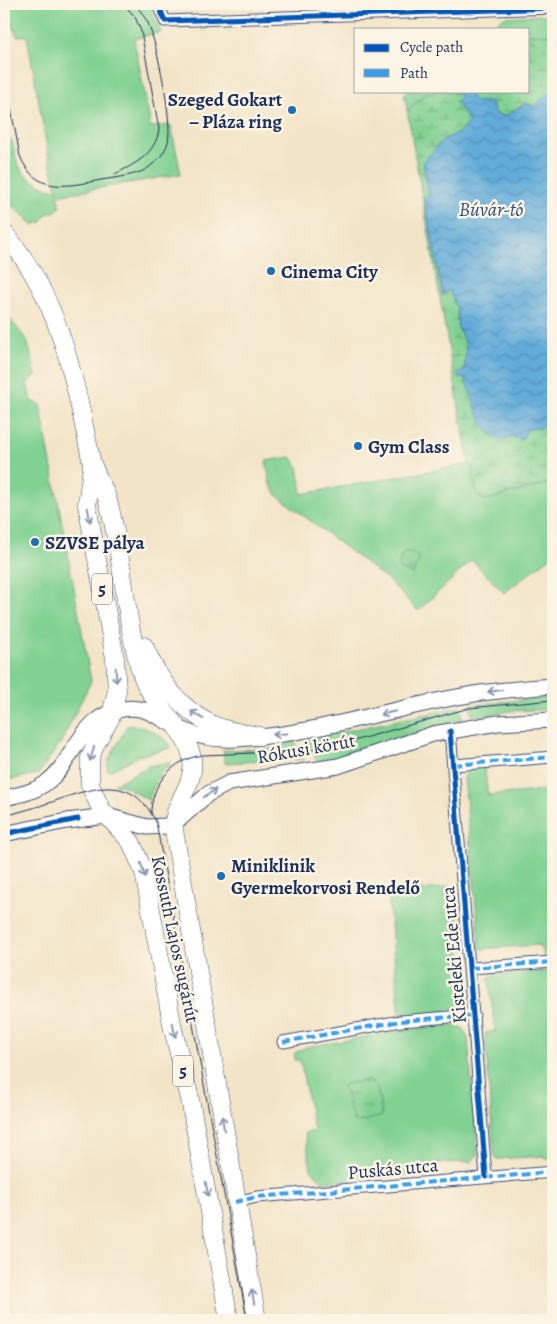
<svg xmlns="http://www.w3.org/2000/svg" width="557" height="1324" font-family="Alegreya,serif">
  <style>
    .grass { fill: #80d192; stroke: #4e8078 }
    .wetland { fill: url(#wetland-marsh); stroke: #4e8078 }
    .park { fill: url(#park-tufts); stroke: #4e8078 }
    .water { fill: url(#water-waves); stroke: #3e6e9c }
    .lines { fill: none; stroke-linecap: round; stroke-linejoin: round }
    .street-casing { stroke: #3b4a6e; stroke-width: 13 }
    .secondary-casing { stroke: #3b4a6e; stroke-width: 17 }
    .primary-casing { stroke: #3b4a6e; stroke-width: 19 }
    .street { stroke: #fff; stroke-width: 11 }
    .secondary { stroke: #fff; stroke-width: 15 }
    .primary { stroke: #fff; stroke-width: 18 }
    .tram { stroke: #1b2f5e; stroke-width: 1 }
    .quiet { stroke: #3b9de6; stroke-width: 4; stroke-dasharray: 8 4; stroke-linecap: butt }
    .cycleway-casing { stroke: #fcf5e5; stroke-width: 8 }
    .cycleway { stroke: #0057b8; stroke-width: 5 }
    .oneway { stroke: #8d97ae }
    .poi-dot { fill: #1f6fb2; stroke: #fcf5e5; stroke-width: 2 }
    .labels { text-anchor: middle; stroke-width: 5; stroke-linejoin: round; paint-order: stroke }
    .shield { fill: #fcf5e5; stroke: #5e6a86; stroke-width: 1 }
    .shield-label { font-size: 18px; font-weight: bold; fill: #1b2f5e }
    .poi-label { font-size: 19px; font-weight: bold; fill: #1b2f5e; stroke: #fcf5e5; text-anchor: start }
    .street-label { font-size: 19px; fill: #1b2f5e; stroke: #fcf5e5 }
    .water-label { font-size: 20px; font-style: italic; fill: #305483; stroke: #fcf5e5 }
  </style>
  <defs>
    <pattern id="wetland-marsh" width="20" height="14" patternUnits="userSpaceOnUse" patternTransform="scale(1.25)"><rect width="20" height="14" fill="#80d192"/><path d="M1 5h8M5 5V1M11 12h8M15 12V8" fill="none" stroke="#68aa7a"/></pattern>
    <pattern id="park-tufts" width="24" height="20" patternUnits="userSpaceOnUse" patternTransform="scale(1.25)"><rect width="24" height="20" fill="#80d192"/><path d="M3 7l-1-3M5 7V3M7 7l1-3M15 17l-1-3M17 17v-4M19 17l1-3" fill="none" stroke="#68aa7a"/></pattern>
    <pattern id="water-waves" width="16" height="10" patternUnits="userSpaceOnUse" patternTransform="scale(1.25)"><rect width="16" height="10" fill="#62acda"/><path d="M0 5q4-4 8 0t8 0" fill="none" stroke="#508cb4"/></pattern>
  </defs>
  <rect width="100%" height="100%" fill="#fcf5e5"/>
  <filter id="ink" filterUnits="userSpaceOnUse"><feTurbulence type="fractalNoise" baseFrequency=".02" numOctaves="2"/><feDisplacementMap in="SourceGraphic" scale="10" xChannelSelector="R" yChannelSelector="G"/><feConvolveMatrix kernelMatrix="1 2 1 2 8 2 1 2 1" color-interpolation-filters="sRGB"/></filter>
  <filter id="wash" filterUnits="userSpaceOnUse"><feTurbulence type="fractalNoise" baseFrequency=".0096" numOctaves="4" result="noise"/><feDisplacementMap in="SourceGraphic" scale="20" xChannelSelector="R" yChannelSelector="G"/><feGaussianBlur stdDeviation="1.12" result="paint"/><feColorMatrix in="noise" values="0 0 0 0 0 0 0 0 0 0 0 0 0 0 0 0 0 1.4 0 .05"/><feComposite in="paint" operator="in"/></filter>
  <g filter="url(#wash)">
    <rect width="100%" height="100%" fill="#f2e4c7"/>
    <g class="grass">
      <path d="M 4,4 L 149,4 L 161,32 L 134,39 L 151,127 L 171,125 L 181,174 L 58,195 L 60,207 L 53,213 L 48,213 L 41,222 L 34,225 L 8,202 L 4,175 L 4,140 L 12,140 C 14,147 15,157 18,164 C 24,178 43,188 57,190 L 49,159 L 27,36 L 17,36 L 10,18 L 4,12 Z"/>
      <path d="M 553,14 L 553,35 L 528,34 L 528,29 L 489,29 L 504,17 Z"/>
      <path d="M 406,91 L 430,91 L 407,110 L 404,93 Z"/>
      <path d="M 4,312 L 27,340 L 36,375 L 27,383 L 31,401 L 40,404 L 91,681 L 60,744 L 38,774 L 4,781 Z"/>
      <path d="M 291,457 L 298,466 L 302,494 L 469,464 L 472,465 L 477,496 L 485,500 L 553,482 L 553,555 L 504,593 L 472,560 L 418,611 L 389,581 L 278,496 L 270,484 L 266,461 Z"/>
      <path d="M 553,697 L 553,709 L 510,711 L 477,717 L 476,715 L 472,715 L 470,705 Z"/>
      <path d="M 460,707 L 463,719 L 345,753 L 345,756 L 317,762 L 308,739 Z"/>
      <path d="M 133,725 C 146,727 165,735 171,748 L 138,756 L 109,771 L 107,768 L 109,759 L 127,726 Z"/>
      <path d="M 294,741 L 304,759 L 225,763 L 223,750 L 276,749 Z"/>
      <path d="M 169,762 L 170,765 L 160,774 L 148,800 L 124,786 L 114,784 L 149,766 Z"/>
      <path d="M 484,766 L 488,795 L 552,790 L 553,957 L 545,958 L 539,945 L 480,949 L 464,777 L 470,768 Z"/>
      <path d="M 456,886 L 464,1001 L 454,1010 L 400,1017 L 388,894 Z"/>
      <path d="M 553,970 L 553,1163 L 544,1156 L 497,1159 L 494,1154 L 485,1033 L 495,1031 L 489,978 L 495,975 Z"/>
      <path d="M 454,1025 L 463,1028 L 468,1039 L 478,1155 L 471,1162 L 423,1164 L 422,1173 L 323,1182 L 311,1169 L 305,1133 L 314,1131 L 300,1060 L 294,1060 L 295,1053 L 306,1047 L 414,1029 Z"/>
    </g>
    <g class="wetland">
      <path d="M 528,34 L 553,35 L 553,95 L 547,94 L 535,106 L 525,104 L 505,116 C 494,114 471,104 468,91 L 528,91 Z"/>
      <path d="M 430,91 L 453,91 L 461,95 L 456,103 L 470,121 L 460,132 L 443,140 L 423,163 L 429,195 L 425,198 L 442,294 L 449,290 L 457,309 L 458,328 L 466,345 L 464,378 L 470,390 L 510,436 L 528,429 L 547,427 L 553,436 L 553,482 L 485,500 L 477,496 L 472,465 L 469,464 L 407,110 Z"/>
    </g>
    <g class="park">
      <path d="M 404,551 L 420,557 L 413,574 L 398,568 Z"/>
      <path d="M 367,1080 L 377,1086 L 382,1116 L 354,1123 L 343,1085 Z"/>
    </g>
    <path class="water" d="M 453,91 L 468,91 L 469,95 L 476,102 L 491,101 L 495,114 L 505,116 L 526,103 L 535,106 L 547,94 L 553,95 L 553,436 L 547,427 L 528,429 L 521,440 L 510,436 L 502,441 C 478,432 475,399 464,378 L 458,378 L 458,373 L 465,370 L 466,345 L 458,327 L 457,309 L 449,290 L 443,295 L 424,198 L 429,195 L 423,162 L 443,140 L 460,132 L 469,121 L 456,103 L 461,95 Z"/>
  </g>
  <g filter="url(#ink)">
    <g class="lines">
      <defs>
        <g id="street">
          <path d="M 158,4 L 165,21 L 553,8"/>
          <path d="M 450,731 L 486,1177"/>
          <path d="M 454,765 L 553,757"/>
          <path d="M 470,968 L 553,962"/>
          <path d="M 283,1042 L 401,1021 L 474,1015"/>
          <path d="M 235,1202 L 257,1197 L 553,1172"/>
        </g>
        <g id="secondary">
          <path d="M 4,798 C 18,795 34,792 46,783 C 74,762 78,722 115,711 C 146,701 159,720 185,731 C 200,737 220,740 237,739 C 318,734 394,707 474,694 C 500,690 527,688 553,686"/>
          <path d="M 4,834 L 67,821 L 107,816 L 147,827 L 166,826 L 181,818 L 208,794 L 229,783 L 338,766 L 433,734 L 498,723 L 553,720"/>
        </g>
        <g id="primary">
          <path d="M 4,233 C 60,297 74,378 91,459 C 94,474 104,486 108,501 C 124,558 124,619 142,675 C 152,705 189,732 192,759 C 196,786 171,804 174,830 L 257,1320"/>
          <path d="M 92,467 L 87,505 L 115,658 L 117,691 L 110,719 L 96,743 L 90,758 L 90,785 L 101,809 L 131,842 L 144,872 L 173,1029 L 190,1099 L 229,1320"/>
          <path d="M 144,646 C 158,679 178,708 211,724 C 225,731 244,733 259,736"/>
        </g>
      </defs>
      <use href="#street" class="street-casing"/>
      <use href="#secondary" class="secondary-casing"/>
      <use href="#primary" class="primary-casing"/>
      <use href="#street" class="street"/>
      <use href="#secondary" class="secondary"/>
      <use href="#primary" class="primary"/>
      <g class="tram">
        <path d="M 4,72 L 20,156 C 36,195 68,186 101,180 C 115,178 130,176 143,171 C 154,165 165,154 168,142 C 173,120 157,45 148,23 C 144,16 140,10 135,4"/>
        <path d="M 115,174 C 135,164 156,154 159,129 L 141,31 L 135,17 L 124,4"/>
        <path d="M 151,815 C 150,784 173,759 203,755 L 306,751 L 336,746 L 469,708 L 553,700"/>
        <path d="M 4,816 C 20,812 37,807 52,802 C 94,787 132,773 156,822 L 247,1320"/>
      </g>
      <g class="quiet">
        <path d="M 454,765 L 553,757"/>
        <path d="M 470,968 L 553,962"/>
        <path d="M 283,1042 L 401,1021 L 474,1015"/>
        <path d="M 235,1202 L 257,1197 L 553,1172"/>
      </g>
      <defs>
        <g id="cycleway">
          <path d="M 158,4 L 165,21 L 553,8"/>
          <path d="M 450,731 L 486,1177"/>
          <path d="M 4,834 L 78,819"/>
        </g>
      </defs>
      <use href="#cycleway" class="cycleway-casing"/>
      <use href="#cycleway" class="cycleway"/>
    </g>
    <defs><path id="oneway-shaft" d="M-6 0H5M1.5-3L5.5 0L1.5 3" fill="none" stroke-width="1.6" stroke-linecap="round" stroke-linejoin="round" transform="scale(1.25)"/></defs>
    <g class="oneway">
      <use href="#oneway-shaft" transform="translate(89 515) rotate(80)"/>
      <use href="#oneway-shaft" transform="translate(116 675) rotate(87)"/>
      <use href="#oneway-shaft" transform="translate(495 691) rotate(173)"/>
      <use href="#oneway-shaft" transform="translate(388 713) rotate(166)"/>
      <use href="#oneway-shaft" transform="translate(197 715) rotate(-147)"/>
      <use href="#oneway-shaft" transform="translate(280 734) rotate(174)"/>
      <use href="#oneway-shaft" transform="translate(92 754) rotate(107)"/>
      <use href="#oneway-shaft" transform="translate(210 793) rotate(-34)"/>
      <use href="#oneway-shaft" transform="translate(143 870) rotate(73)"/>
      <use href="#oneway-shaft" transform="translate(174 1030) rotate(78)"/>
      <use href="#oneway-shaft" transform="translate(223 1123) rotate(-99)"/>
      <use href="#oneway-shaft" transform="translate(207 1189) rotate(79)"/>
      <use href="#oneway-shaft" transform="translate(253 1297) rotate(-100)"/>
    </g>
  </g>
  <g class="poi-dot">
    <circle cx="292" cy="110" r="5"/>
    <circle cx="271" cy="271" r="5"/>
    <circle cx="358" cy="446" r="5"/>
    <circle cx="35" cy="542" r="5"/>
    <circle cx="221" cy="876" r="5"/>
  </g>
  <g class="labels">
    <g class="shield">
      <rect x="92" y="573.5" width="20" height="31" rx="4"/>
      <rect x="173" y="1055.5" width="20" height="31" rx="4"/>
    </g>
    <g class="shield-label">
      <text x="102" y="595">5</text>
      <text x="183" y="1077">5</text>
    </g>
    <g class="poi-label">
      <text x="282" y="106" text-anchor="end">Szeged Gokart<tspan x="282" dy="22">– Pláza ring</tspan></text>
      <text x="281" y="278">Cinema City</text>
      <text x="368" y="453">Gym Class</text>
      <text x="45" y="549">SZVSE pálya</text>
      <text x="231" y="872">Miniklinik<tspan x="231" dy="22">Gyermekorvosi Rendelő</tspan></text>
    </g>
    <g class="street-label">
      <text transform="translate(306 748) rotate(-10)" y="7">Rókusi körút</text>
      <text transform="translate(176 939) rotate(78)" y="7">Kossuth Lajos sugárút</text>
      <text transform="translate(453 955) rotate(-95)" y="7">Kisteleki Ede utca</text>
      <text transform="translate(393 1168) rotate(-5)" y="7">Puskás utca</text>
    </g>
    <g class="water-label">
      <text x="491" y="216">Búvár-tó</text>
    </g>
  </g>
  <rect width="557" height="1324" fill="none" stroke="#fcf5e5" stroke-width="20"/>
  <rect x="354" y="28" width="175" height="65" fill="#fcf5e5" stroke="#a2a6af"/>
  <rect x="364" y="44" width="25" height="8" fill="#0057b8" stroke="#a2a6af"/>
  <text x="400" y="52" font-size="15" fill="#1b2f5e">Cycle path</text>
  <rect x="364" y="69" width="25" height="8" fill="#3b9de6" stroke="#a2a6af"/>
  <text x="400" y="78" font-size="15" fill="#1b2f5e">Path</text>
</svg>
